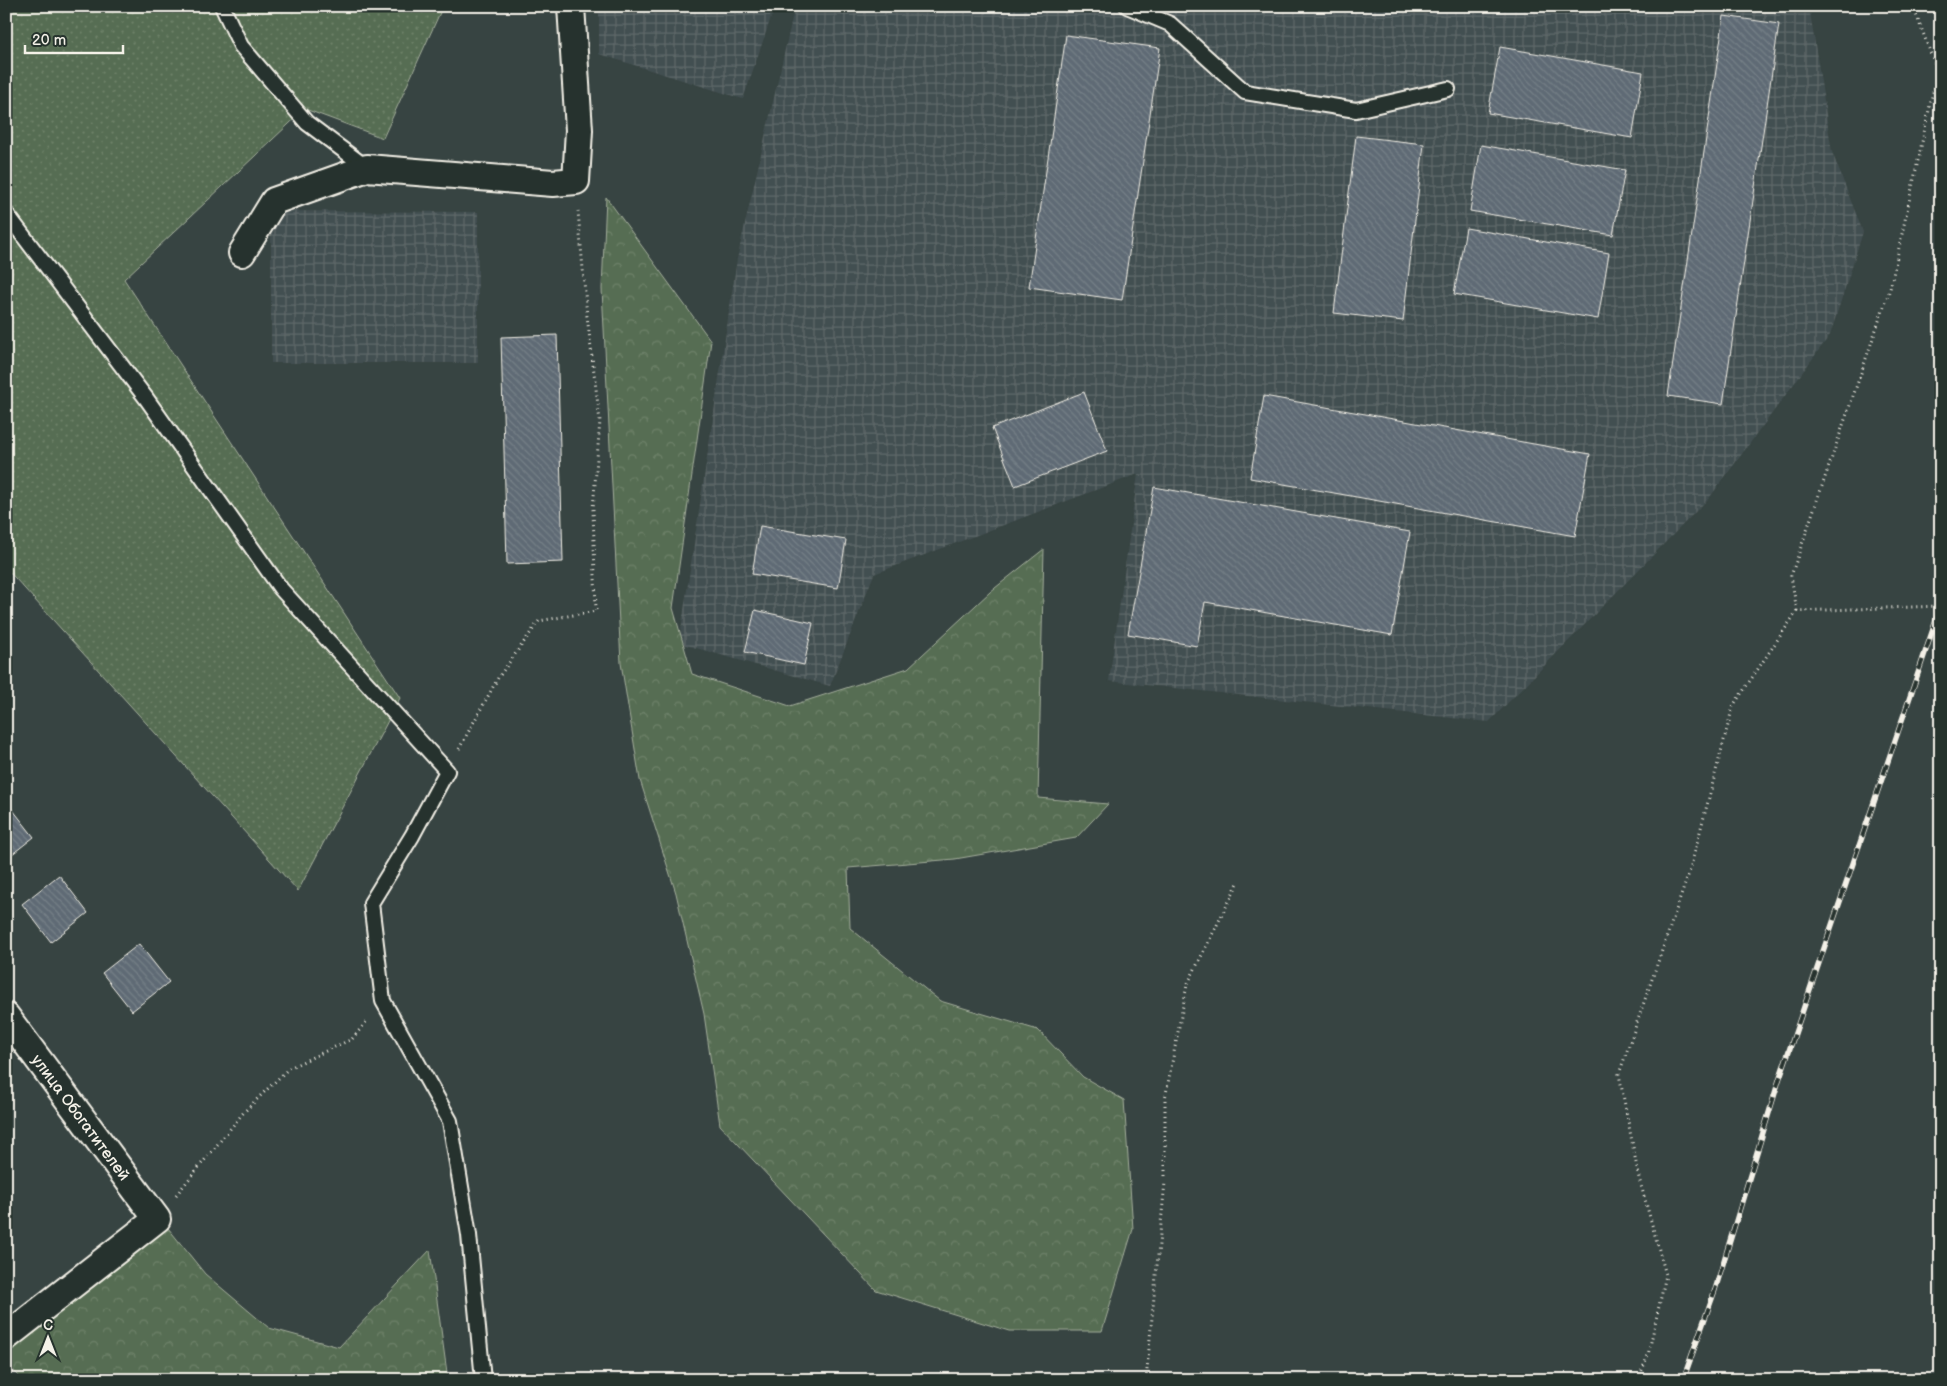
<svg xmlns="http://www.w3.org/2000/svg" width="1947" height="1386" font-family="'Balsamiq Sans',sans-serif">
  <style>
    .industrial { fill: url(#industrial-grid) }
    .forest { fill: url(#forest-crowns); stroke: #a5af9d }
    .garden { fill: url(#garden-dots); stroke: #a5af9d }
    .building { fill: url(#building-back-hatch); stroke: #f4f1e8 }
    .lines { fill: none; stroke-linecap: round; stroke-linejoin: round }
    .lane-casing { stroke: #f4f1e8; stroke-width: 18 }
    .street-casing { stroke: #f4f1e8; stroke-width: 30 }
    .path { stroke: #f4f1e8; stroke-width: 3; stroke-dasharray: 1 4; stroke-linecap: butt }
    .lane { stroke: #26332d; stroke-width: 14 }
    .street { stroke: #26332d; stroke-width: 26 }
    .rail-casing { stroke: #f4f1e8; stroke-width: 5.5 }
    .rail { stroke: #26332d; stroke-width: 4; stroke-dasharray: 11; stroke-linecap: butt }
    .labels { text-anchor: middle; stroke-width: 4; stroke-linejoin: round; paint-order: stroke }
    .street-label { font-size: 16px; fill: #f4f1e8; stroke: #26332d }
  </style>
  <defs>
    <pattern id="industrial-grid" width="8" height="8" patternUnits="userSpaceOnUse" patternTransform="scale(1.25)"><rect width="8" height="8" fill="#434f51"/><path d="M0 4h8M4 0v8" fill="none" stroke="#5f696a"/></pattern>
    <pattern id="forest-crowns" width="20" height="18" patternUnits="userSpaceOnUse" patternTransform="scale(1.25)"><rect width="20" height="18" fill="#566d52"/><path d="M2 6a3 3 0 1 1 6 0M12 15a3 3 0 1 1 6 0" fill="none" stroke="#6f826b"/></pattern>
    <pattern id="garden-dots" width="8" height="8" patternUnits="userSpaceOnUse" patternTransform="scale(1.25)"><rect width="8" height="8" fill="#566d52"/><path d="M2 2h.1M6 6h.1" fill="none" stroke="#6f826b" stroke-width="1.8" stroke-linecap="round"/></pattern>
    <pattern id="building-back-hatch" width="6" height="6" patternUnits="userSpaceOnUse" patternTransform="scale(1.25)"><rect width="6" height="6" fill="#5e6a74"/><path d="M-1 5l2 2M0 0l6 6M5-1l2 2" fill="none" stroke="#768088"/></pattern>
  </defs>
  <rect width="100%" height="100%" fill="#374442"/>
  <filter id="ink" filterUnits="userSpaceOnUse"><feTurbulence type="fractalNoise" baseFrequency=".02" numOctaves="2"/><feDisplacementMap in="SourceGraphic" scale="10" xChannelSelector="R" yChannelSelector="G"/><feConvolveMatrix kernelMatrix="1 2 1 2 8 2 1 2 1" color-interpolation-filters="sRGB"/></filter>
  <g filter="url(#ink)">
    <g class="industrial">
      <path d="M 599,6 L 775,6 L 743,99 L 599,54 Z"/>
      <path d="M 795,6 L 1809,6 L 1832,152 L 1863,232 L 1830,335 L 1710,497 L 1489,722 L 1109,681 L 1138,474 L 874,574 L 830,686 L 679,643 L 737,259 Z"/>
      <path d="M 271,211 L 478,212 L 478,363 L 271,363 Z"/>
    </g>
    <g class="forest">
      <path d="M 606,197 L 711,341 L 673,608 L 692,674 L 790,706 L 908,668 L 990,592 L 1044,549 L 1038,798 L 1108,804 L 1076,838 L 955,859 L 848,868 L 850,928 L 940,1001 L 1038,1030 L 1083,1077 L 1124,1100 L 1133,1229 L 1102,1331 L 1009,1331 L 876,1290 L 720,1125 L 704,1014 L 676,893 L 640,780 L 621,663 L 602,289 Z"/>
      <path d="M 164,1223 L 205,1274 L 269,1328 L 339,1347 L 430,1250 L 448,1380 L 23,1380 L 6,1363 L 6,1350 L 75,1297 Z"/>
    </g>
    <path class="garden" d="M 6,6 L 443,6 L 383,138 L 305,109 L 124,279 L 400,698 L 298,891 L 6,568 Z"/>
    <g class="building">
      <path d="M 1724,16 L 1779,24 L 1723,404 L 1668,396 Z"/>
      <path d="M 1066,35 L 1160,48 L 1122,300 L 1029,287 Z"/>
      <path d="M 1500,47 L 1643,72 L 1632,138 L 1488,113 Z"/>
      <path d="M 1356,136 L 1424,144 L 1403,321 L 1334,313 Z"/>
      <path d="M 1481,145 L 1625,170 L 1613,235 L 1470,211 Z"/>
      <path d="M 1466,228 L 1609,253 L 1598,319 L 1454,294 Z"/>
      <path d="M 557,335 L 563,562 L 507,564 L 501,337 Z"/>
      <path d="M 1084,392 L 1107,451 L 1015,486 L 992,428 Z"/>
      <path d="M 1264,396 L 1590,454 L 1575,536 L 1250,478 Z"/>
      <path d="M 1154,487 L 1410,532 L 1392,635 L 1205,602 L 1197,646 L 1128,634 Z"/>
      <path d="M 760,526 L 846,540 L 838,588 L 752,574 Z"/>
      <path d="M 755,610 L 813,623 L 804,665 L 745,652 Z"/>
      <path d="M 6,801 L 34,837 L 6,859 Z"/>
      <path d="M 59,875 L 88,913 L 51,942 L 22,904 Z"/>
      <path d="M 139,944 L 169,982 L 132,1011 L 102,973 Z"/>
    </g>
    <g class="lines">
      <defs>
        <g id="lane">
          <path d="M 222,6 L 241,46 L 307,123 L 367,168"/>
          <path d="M 1127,6 L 1170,24 L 1245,92 L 1356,110 L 1448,89"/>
          <path d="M 6,213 L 146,398 L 281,589 L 447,771 L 412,836 L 371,903 L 383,1001 L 450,1121 L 469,1235 L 483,1380"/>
        </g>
        <g id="street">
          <path d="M 242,253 L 274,201 L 367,168 L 553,183 L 576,181 L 579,130 L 571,6"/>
          <path id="s1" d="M 6,1016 L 157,1219 L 6,1337"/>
        </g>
      </defs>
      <use href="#lane" class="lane-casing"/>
      <use href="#street" class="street-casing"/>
      <g class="path">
        <path d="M 1913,6 L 1937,70"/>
        <path d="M 1797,611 L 1791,576 L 1890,289 L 1941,55"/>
        <path d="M 459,749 L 498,678 L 539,621 L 596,611 L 593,509 L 600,421 L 587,316 L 578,211"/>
        <path d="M 176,1195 L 244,1112 L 289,1068 L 352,1039 L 367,1021"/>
        <path d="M 1146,1380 L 1165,1182 L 1165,1099 L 1187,985 L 1238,883"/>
        <path d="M 1638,1380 L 1648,1355 L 1666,1275 L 1639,1178 L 1619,1074 L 1690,870 L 1733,706 L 1797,611 L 1941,606"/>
      </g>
      <use href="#lane" class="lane"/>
      <use href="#street" class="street"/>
      <defs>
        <path id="rail" d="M 1683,1380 L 1715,1290 L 1779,1080 L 1941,606"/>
      </defs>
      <use href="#rail" class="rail-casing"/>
      <use href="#rail" class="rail"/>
    </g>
  </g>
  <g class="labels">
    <g class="street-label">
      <text dy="6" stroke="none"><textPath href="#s1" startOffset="126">улица Обогатителей</textPath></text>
    </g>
  </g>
  <rect width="1947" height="1386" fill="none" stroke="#26332d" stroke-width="25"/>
  <rect x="12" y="12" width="1922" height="1361" fill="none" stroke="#f4f1e8" stroke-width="2" filter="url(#ink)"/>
  <g transform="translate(48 1338)" stroke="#26332d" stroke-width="4" paint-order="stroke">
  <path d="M0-4L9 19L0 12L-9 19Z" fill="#f4f1e8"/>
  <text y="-8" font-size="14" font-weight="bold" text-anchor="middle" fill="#f4f1e8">С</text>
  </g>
  <path d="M25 45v8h98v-8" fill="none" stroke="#f4f1e8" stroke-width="2.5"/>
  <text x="32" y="45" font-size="15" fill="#f4f1e8" stroke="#26332d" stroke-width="4" paint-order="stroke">20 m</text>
</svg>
